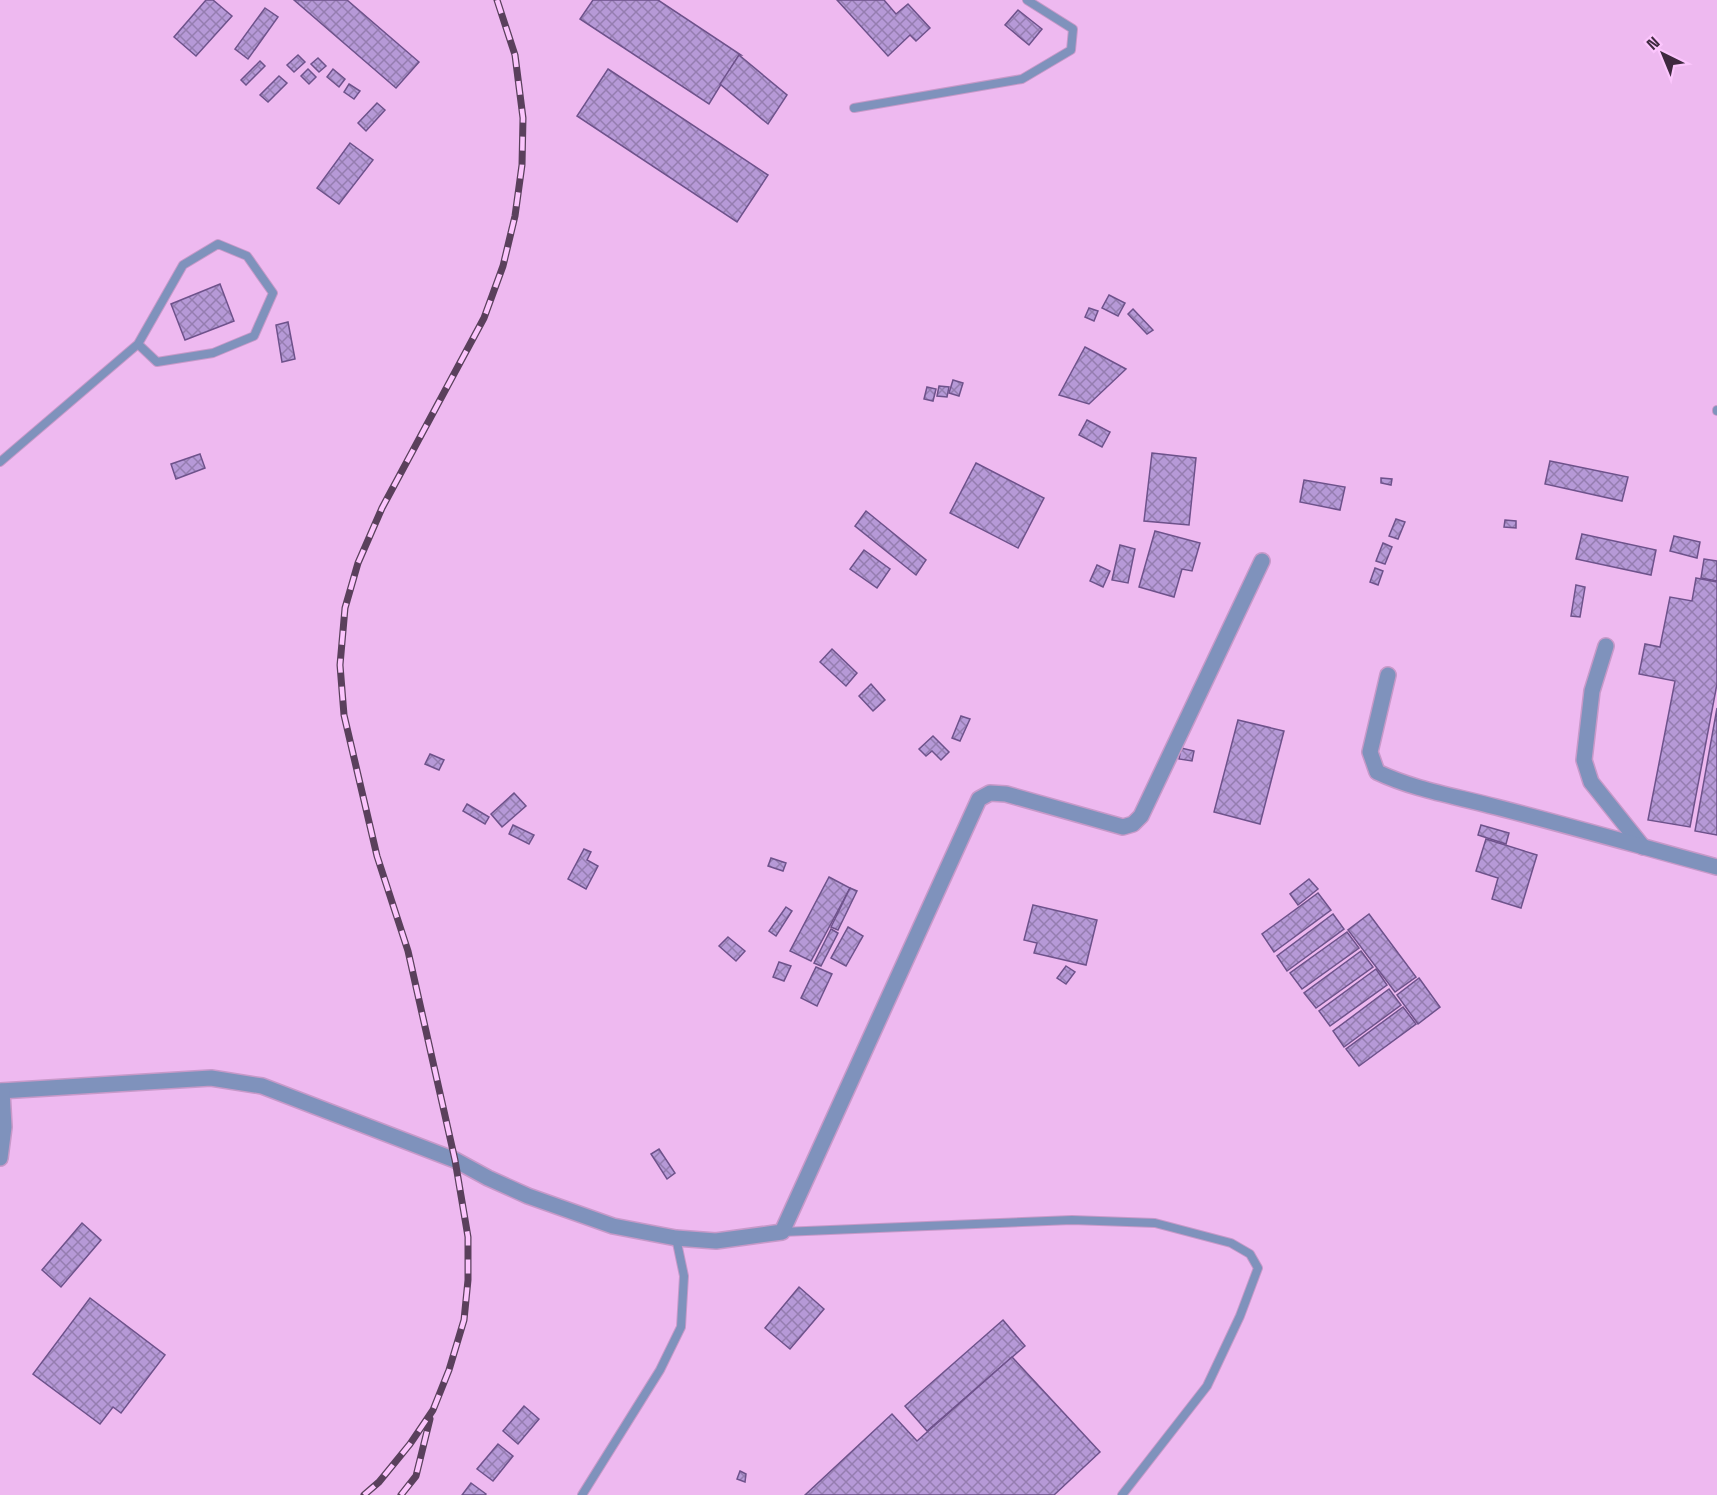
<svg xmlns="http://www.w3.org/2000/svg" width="1717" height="1495" font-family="'Space Grotesk',sans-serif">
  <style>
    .building { fill: url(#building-cross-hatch); stroke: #6e528b; stroke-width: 1.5 }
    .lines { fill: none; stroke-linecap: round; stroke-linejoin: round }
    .service-casing { stroke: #c799c9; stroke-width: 10 }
    .minor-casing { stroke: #c799c9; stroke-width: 18 }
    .service { stroke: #7f92bc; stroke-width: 8 }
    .minor { stroke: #7f92bc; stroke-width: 15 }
    .rail-casing { stroke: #5a405c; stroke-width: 7 }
    .rail { stroke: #fcc6fd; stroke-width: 4.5; stroke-dasharray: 14; stroke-linecap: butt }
  </style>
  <defs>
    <pattern id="building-cross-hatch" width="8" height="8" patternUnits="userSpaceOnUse" patternTransform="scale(1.5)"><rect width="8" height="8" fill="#b699d7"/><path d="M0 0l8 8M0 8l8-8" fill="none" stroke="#957db0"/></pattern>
  </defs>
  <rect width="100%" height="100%" fill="#eeb9f0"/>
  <g class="building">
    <path d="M 206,0 L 213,0 L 232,16 L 196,56 L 174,37 Z"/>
    <path d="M 294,0 L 347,0 L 419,62 L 396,88 Z"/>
    <path d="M 593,0 L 658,0 L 741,55 L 739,55 L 709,104 L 580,19 Z"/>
    <path d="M 837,0 L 884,0 L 896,14 L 908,4 L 930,28 L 916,41 L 910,35 L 888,56 Z"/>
    <path d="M 265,8 L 278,17 L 248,59 L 235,49 Z"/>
    <path d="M 1018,10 L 1042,29 L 1029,45 L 1005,25 Z"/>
    <path d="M 298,55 L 305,62 L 294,72 L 287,65 Z"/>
    <path d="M 739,55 L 787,95 L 768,124 L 720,84 Z"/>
    <path d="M 318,58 L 326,66 L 319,72 L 311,64 Z"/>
    <path d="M 260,61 L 265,66 L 246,85 L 241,80 Z"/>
    <path d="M 308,69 L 316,77 L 309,84 L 301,76 Z"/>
    <path d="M 333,69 L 345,79 L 339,87 L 327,77 Z"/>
    <path d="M 608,69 L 768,175 L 737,222 L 577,116 Z"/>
    <path d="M 279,76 L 287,83 L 268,102 L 260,95 Z"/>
    <path d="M 349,84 L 360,91 L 354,99 L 344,92 Z"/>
    <path d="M 377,103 L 385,110 L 366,131 L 358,123 Z"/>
    <path d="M 350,143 L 373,160 L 339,204 L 317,188 Z"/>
    <path d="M 220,284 L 234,321 L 185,340 L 171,304 Z"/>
    <path d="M 1109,295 L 1125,303 L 1118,316 L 1102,308 Z"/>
    <path d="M 1089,308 L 1098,311 L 1094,321 L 1085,317 Z"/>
    <path d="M 1133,309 L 1153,330 L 1147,334 L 1128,314 Z"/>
    <path d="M 288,322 L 295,359 L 282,362 L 276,325 Z"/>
    <path d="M 1085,347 L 1126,369 L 1089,404 L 1059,395 Z"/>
    <path d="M 953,380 L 963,383 L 959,396 L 949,393 Z"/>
    <path d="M 939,386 L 949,387 L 947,397 L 937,396 Z"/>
    <path d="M 927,387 L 936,389 L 933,401 L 924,399 Z"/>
    <path d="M 1087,420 L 1110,432 L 1102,447 L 1079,435 Z"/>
    <path d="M 1152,453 L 1196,458 L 1189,525 L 1144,521 Z"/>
    <path d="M 200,454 L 205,468 L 176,479 L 171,464 Z"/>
    <path d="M 1550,461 L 1628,477 L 1622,501 L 1545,484 Z"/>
    <path d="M 976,463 L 1044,498 L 1018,548 L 950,513 Z"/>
    <path d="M 1381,478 L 1392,479 L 1391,485 L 1381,483 Z"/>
    <path d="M 1304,480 L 1345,487 L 1340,510 L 1300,502 Z"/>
    <path d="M 866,511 L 926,560 L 916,575 L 855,526 Z"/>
    <path d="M 1396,519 L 1405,522 L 1398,539 L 1389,536 Z"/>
    <path d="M 1505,520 L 1516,521 L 1516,528 L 1504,527 Z"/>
    <path d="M 1155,531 L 1200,543 L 1192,571 L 1182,569 L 1174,597 L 1139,587 Z"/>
    <path d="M 1582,534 L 1656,550 L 1651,575 L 1576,559 Z"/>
    <path d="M 1674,536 L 1700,542 L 1697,558 L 1670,551 Z"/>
    <path d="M 1383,543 L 1392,547 L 1385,564 L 1376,561 Z"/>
    <path d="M 1120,545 L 1135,549 L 1128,583 L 1112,580 Z"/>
    <path d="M 864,550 L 890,569 L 877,588 L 850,569 Z"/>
    <path d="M 1704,559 L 1717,561 L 1717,581 L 1701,578 Z"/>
    <path d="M 1097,565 L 1110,571 L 1103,587 L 1090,581 Z"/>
    <path d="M 1375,568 L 1383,571 L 1378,585 L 1370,582 Z"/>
    <path d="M 1696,578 L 1717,582 L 1717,684 L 1690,827 L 1648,820 L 1675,681 L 1639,674 L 1645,644 L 1660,647 L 1670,597 L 1692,601 Z"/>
    <path d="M 1576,585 L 1585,587 L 1580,617 L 1571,616 Z"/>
    <path d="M 832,649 L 857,673 L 846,686 L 820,662 Z"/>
    <path d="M 871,684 L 885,700 L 873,711 L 859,696 Z"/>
    <path d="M 1717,708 L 1717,835 L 1695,831 Z"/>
    <path d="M 961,716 L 970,719 L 960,741 L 952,738 Z"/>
    <path d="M 1238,720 L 1284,731 L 1260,824 L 1214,812 Z"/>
    <path d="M 933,736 L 949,752 L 941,760 L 932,751 L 926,756 L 919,749 Z"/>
    <path d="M 1181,748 L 1194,751 L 1192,761 L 1179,759 Z"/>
    <path d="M 430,754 L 444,760 L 439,770 L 425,764 Z"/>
    <path d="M 514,793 L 526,806 L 502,827 L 491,814 Z"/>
    <path d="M 467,804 L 489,817 L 485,824 L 463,811 Z"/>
    <path d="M 513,825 L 534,835 L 529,844 L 509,834 Z"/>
    <path d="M 1481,825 L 1509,833 L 1506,844 L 1478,835 Z"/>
    <path d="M 1486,839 L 1537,855 L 1521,908 L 1492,899 L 1498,878 L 1476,871 Z"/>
    <path d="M 584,849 L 591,852 L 587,860 L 598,866 L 586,889 L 568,879 Z"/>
    <path d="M 771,858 L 786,863 L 783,871 L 768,866 Z"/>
    <path d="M 829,877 L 850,888 L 811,961 L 790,951 Z"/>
    <path d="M 1309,879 L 1318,889 L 1298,905 L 1290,894 Z"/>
    <path d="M 850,888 L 857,891 L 838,930 L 831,927 Z"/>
    <path d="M 1318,893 L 1331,910 L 1274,952 L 1262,934 Z"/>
    <path d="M 1033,905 L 1097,920 L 1086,965 L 1034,953 L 1037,943 L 1024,940 Z"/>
    <path d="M 786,907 L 792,911 L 776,936 L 769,931 Z"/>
    <path d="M 1333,914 L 1344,929 L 1287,971 L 1277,956 Z"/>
    <path d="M 1369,914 L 1416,977 L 1395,992 L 1348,930 Z"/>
    <path d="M 848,927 L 863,936 L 846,966 L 831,958 Z"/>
    <path d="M 831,929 L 838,933 L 821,966 L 814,963 Z"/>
    <path d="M 1347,932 L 1359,948 L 1302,989 L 1290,973 Z"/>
    <path d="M 728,937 L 745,951 L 736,961 L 719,946 Z"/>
    <path d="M 1361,951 L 1373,967 L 1316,1008 L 1304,993 Z"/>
    <path d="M 779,962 L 791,966 L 784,981 L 773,977 Z"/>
    <path d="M 1066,966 L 1075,972 L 1066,984 L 1057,978 Z"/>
    <path d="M 816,967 L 832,974 L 817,1006 L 801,998 Z"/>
    <path d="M 1376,969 L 1387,985 L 1330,1026 L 1319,1011 Z"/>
    <path d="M 1419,978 L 1440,1007 L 1418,1024 L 1397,995 Z"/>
    <path d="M 1389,989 L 1401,1005 L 1344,1047 L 1333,1031 Z"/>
    <path d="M 1403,1007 L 1416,1024 L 1359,1066 L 1346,1049 Z"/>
    <path d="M 659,1149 L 675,1173 L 667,1179 L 651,1154 Z"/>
    <path d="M 82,1223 L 101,1240 L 61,1287 L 42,1270 Z"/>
    <path d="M 799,1287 L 824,1309 L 790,1349 L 765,1328 Z"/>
    <path d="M 90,1298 L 165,1355 L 121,1413 L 113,1407 L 100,1424 L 33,1374 Z"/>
    <path d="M 1003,1320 L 1025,1346 L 927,1431 L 905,1406 Z"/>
    <path d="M 1012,1357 L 1100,1452 L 1054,1495 L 805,1495 L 892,1414 L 917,1441 Z"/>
    <path d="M 524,1406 L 539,1419 L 518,1444 L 503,1431 Z"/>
    <path d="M 498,1444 L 513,1456 L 493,1481 L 477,1469 Z"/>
    <path d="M 740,1471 L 746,1474 L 745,1482 L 737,1479 Z"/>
    <path d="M 471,1483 L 486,1494 L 485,1495 L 462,1495 Z"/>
  </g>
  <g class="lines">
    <defs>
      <g id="service">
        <path d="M 854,108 L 1022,79 L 1071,50 L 1073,29 L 1027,0"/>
        <path d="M 1717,410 L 1717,411"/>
        <path d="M 0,462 L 138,344 L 183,265 L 218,244 L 247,256 L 273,293 L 254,336 L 213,353 L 157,362 L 138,344"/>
        <path d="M 782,1232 L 1072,1220 L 1155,1223 L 1231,1243 L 1250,1254 L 1258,1268 L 1240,1316 L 1207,1386 L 1122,1495"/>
        <path d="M 582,1495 L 660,1370 L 681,1327 L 684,1276 L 676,1238"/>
      </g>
      <g id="minor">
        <path d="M 1606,646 L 1592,691 L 1584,760 L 1591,782 L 1643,847"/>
        <path d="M 1388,675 L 1370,752 L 1377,772 C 1415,790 1455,796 1496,807 C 1570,826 1643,847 1717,867"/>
        <path d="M 0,1091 L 211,1078 L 262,1086 L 455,1160 L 488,1178 L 528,1196 L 613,1226 L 676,1238 L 716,1241 L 782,1232 L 979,799 L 990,793 L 1006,794 L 1123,827 L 1133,824 L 1141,816 L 1262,561"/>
        <path d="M 0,1158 L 4,1127 L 2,1091"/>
      </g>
    </defs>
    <use href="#service" class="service-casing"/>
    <use href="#minor" class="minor-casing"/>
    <use href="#service" class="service"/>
    <use href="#minor" class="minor"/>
    <defs>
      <g id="rail">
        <path d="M 364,1495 L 379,1482 L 410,1444 L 433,1410 L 449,1370 L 464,1320 L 468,1280 L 468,1237 L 455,1160 L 408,951 L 377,856 L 344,715 L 340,665 L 345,608 L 358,563 L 382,508 L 484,318 L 503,266 L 515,216 L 522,165 L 523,118 L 515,55 L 497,0"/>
        <path d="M 401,1495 L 416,1476 L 430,1419"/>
      </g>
    </defs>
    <use href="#rail" class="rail-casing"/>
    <use href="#rail" class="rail"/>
  </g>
  <g transform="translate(1663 54) rotate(317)" stroke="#fcc6fd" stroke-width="4.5" paint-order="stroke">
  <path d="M0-4.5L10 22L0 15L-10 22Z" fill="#3e293f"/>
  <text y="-9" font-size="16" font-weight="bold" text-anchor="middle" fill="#3e293f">N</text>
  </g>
</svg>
